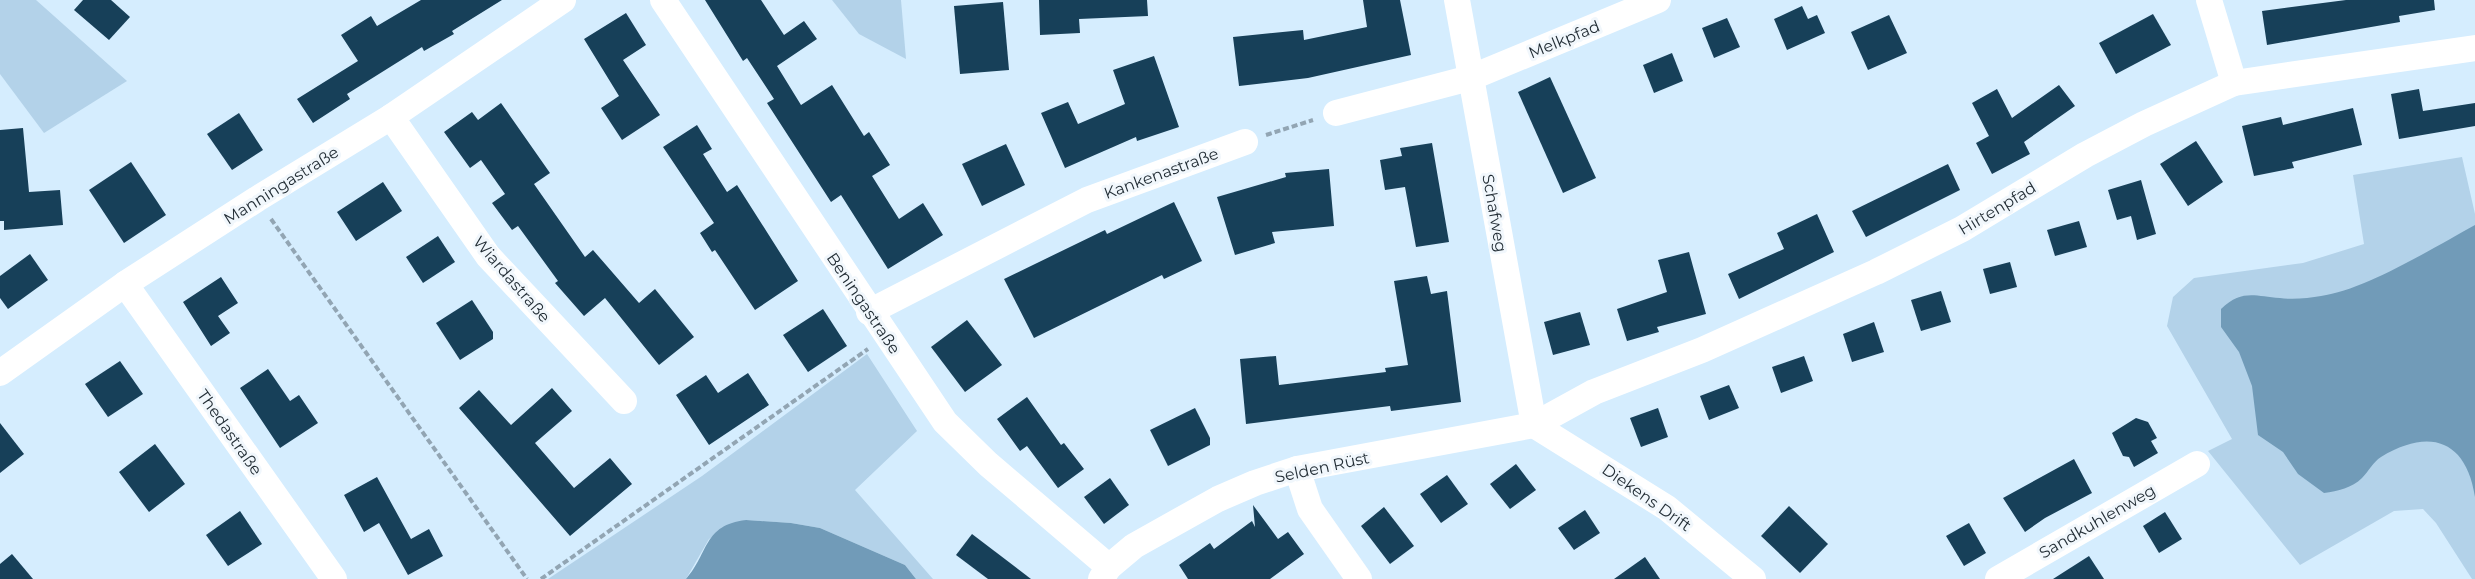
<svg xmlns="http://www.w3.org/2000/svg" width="2475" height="579" font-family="Montserrat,sans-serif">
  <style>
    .green { fill: #b3d2e9 }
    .water { fill: #719bb8 }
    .building { fill: #174059 }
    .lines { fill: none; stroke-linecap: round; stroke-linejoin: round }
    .path { stroke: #92a5b3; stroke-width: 4; stroke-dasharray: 6 3; stroke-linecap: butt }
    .street { stroke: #fff; stroke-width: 26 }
    .labels { text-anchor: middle; stroke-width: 6; stroke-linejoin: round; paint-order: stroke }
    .street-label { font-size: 16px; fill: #1f2a32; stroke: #f1f7fc }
  </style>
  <rect width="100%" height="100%" fill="#d5edfe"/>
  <g class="green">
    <path d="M 0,0 L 36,0 L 127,81 L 44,133 L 0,74 Z"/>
    <path d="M 832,0 L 901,0 L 906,59 L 859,34 Z"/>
    <path d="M 2462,157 L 2475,214 L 2475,579 L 2472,579 L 2436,523 L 2423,509 L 2394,511 L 2300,565 L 2208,451 L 2232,439 L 2167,326 L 2173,297 L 2194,278 L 2303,263 L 2364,244 L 2353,175 Z"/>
    <path d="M 867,354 L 917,431 L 855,490 L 933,579 L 916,579 L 905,565 L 820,528 L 791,523 L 746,520 L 709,539 L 686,579 L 548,579 L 702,476 Z"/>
  </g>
  <g class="water">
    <path d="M 2475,225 L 2475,497 C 2466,439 2429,428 2381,457 C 2373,462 2369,471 2362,478 C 2352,488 2338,491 2324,493 L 2298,474 L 2283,452 L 2258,435 L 2252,386 L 2239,352 L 2221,327 L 2221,309 C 2242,289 2254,296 2280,298 C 2293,300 2309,298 2321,296 C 2365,290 2435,247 2475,225 Z"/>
    <path d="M 746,520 L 791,523 L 820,528 L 905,565 L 916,579 L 686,579 C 709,553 703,525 746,520 Z"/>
  </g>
  <g class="building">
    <path d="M 83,0 L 111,0 L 130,17 L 109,40 L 74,10 Z"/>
    <path d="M 421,0 L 502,0 L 452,31 L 454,34 L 424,51 L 422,47 L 347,94 L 350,99 L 313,123 L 297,99 L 358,61 L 341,35 L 371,16 L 377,26 Z"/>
    <path d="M 705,0 L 761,0 L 784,35 L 804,21 L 817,39 L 777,66 L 801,105 L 832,85 L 864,136 L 869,132 L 890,165 L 872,176 L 899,219 L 923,203 L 943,235 L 888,269 L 841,195 L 831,202 L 767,103 L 774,99 L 747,58 L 743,61 Z"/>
    <path d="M 1039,0 L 1147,0 L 1148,16 L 1079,19 L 1080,33 L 1040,35 Z"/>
    <path d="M 1363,0 L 1400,0 L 1411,55 L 1308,78 L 1239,86 L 1233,37 L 1303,30 L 1304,40 L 1367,27 Z"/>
    <path d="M 2346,0 L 2434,0 L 2435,10 L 2399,16 L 2400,22 L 2267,45 L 2262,11 Z"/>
    <path d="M 1003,2 L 1009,70 L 960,74 L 954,6 Z"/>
    <path d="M 1802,6 L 1808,19 L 1817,15 L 1825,33 L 1787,50 L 1774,19 Z"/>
    <path d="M 626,13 L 646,45 L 623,60 L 660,115 L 622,140 L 601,108 L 619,96 L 584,39 Z"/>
    <path d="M 2153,14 L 2171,45 L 2116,74 L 2099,43 Z"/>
    <path d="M 1889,15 L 1907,53 L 1868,70 L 1851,32 Z"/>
    <path d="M 1727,18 L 1740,47 L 1714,58 L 1702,28 Z"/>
    <path d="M 1672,53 L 1683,81 L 1654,93 L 1643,65 Z"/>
    <path d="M 1154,56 L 1179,127 L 1137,141 L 1136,137 L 1065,168 L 1041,113 L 1068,102 L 1078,124 L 1125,104 L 1113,70 Z"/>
    <path d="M 1550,77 L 1596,178 L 1563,193 L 1518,92 Z"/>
    <path d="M 2059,85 L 2075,106 L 2024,142 L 2030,154 L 1992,174 L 1976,143 L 1989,136 L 1972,103 L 1997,89 L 2012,118 Z"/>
    <path d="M 2419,89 L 2423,111 L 2475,103 L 2475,126 L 2399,139 L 2391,94 Z"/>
    <path d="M 501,103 L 550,173 L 534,184 L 585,257 L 593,250 L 639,303 L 655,289 L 694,337 L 659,365 L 605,298 L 584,316 L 555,283 L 558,281 L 518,226 L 512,230 L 492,203 L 505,194 L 481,160 L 470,168 L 444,132 L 472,112 L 478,120 Z"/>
    <path d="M 2353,108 L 2362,145 L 2292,162 L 2294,168 L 2254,176 L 2242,126 L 2281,117 L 2283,125 Z"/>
    <path d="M 239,113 L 263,150 L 232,170 L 207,134 Z"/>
    <path d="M 697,125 L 712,149 L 703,154 L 727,192 L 737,185 L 798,281 L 755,310 L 715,250 L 712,252 L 700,233 L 714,223 L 663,147 Z"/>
    <path d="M 23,128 L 29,192 L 60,190 L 63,225 L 4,230 L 4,221 L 0,221 L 0,130 Z"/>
    <path d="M 2196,141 L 2223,182 L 2188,206 L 2160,164 Z"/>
    <path d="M 1432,143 L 1449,242 L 1416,247 L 1405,187 L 1385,190 L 1380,160 L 1402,156 L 1400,148 Z"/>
    <path d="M 1006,144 L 1025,185 L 982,206 L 962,164 Z"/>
    <path d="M 131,162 L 166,215 L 124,243 L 89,190 Z"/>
    <path d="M 1948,164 L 1960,190 L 1866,237 L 1852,211 Z"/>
    <path d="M 1329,169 L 1334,226 L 1272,232 L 1275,243 L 1235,255 L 1217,197 L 1286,177 L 1285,173 Z"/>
    <path d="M 2141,180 L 2156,234 L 2137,240 L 2131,216 L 2117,220 L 2108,190 Z"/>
    <path d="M 383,182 L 402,211 L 356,241 L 337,212 Z"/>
    <path d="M 1174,202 L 1202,261 L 1164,279 L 1162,275 L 1034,338 L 1004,279 L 1105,230 L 1107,234 Z"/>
    <path d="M 1817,214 L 1834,252 L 1739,299 L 1728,274 L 1784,249 L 1777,233 Z"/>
    <path d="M 2079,221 L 2087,247 L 2055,256 L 2047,230 Z"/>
    <path d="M 438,236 L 455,262 L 423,283 L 406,257 Z"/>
    <path d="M 1689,252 L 1706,314 L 1657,327 L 1659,332 L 1627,341 L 1617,309 L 1667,292 L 1658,260 Z"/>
    <path d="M 30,254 L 48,280 L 8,309 L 0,298 L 0,276 Z"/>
    <path d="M 2010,262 L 2017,287 L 1990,294 L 1983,269 Z"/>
    <path d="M 1427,276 L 1431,294 L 1447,291 L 1461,402 L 1391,411 L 1390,406 L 1246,424 L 1240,359 L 1276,356 L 1279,385 L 1386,372 L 1385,368 L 1408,365 L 1394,281 Z"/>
    <path d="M 221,277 L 238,303 L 218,316 L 230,333 L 211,346 L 183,302 Z"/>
    <path d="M 1941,291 L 1951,322 L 1921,331 L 1911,300 Z"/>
    <path d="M 472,300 L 493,332 L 493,339 L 460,360 L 436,323 Z"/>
    <path d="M 823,309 L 847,346 L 808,372 L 783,335 Z"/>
    <path d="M 1580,312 L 1590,345 L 1553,355 L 1544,322 Z"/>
    <path d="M 967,320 L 1002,365 L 965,392 L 931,347 Z"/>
    <path d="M 1874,322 L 1884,352 L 1852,362 L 1843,334 Z"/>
    <path d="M 1804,356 L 1813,381 L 1781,393 L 1772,367 Z"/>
    <path d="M 120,361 L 143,394 L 108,417 L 85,384 Z"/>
    <path d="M 268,369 L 290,401 L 299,395 L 318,423 L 280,448 L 240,388 Z"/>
    <path d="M 748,373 L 769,405 L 709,445 L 676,395 L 706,375 L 718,393 Z"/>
    <path d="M 1729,385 L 1739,408 L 1709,420 L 1700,396 Z"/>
    <path d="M 552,388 L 572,411 L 535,443 L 574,488 L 610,458 L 632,484 L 570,536 L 459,408 L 479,390 L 511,425 Z"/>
    <path d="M 1027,397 L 1061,445 L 1064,443 L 1084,469 L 1058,488 L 1027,446 L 1020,451 L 997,419 Z"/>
    <path d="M 1195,408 L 1210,438 L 1210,445 L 1168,466 L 1150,430 Z"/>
    <path d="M 1658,408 L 1668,437 L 1641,447 L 1630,418 Z"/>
    <path d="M 2136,418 L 2148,422 L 2157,438 L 2151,441 L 2158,453 L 2134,467 L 2129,457 L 2123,456 L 2112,433 Z"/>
    <path d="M 0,423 L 24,454 L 0,473 Z"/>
    <path d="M 155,444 L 185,484 L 149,512 L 119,472 Z"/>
    <path d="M 2074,459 L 2092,493 L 2045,518 L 2025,532 L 2003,498 Z"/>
    <path d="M 1516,464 L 1536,490 L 1510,509 L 1490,484 Z"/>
    <path d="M 1447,475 L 1468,504 L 1441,523 L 1420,494 Z"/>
    <path d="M 377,477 L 411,539 L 429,529 L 443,556 L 408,575 L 379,523 L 364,532 L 344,495 Z"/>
    <path d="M 1110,478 L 1129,505 L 1104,524 L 1084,497 Z"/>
    <path d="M 1253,505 L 1278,539 L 1288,532 L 1304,554 L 1270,579 L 1188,579 L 1179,565 L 1210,543 L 1214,549 L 1252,521 L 1255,527 Z"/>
    <path d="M 1789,506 L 1828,544 L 1800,573 L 1761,536 Z"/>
    <path d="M 1384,507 L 1414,546 L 1390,564 L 1361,526 Z"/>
    <path d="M 1585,510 L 1600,533 L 1574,550 L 1558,528 Z"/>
    <path d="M 240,511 L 262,544 L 228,566 L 206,535 Z"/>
    <path d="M 2165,512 L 2182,539 L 2159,553 L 2143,526 Z"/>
    <path d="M 1969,523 L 1986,553 L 1964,566 L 1946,536 Z"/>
    <path d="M 972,534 L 1031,579 L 988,579 L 956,555 Z"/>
    <path d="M 12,554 L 33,579 L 0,579 L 0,564 Z"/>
    <path d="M 2089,556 L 2104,579 L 2053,579 Z"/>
    <path d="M 1645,557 L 1660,579 L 1614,579 Z"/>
  </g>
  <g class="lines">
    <g class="path">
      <path d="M 1266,135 L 1313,120"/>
      <path d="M 271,219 L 527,579"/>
      <path d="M 541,579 L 868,349"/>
    </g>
    <g class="street">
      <path d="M 663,0 L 945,422 L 988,464 L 1109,567"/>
      <path d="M 1457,0 L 1534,425"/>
      <path d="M 2209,0 L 2234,83"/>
      <path d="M 1336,113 L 1470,78 L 1658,0"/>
      <path d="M 391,117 L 488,256 L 624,401"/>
      <path d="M 125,284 L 334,579"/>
      <path d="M 869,312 L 1087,200 L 1245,142"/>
      <path d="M 0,373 L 125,284 L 257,199 L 391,117 L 563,0"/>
      <path d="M 1534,425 L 1667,508 L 1753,579"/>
      <path d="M 1297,469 L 1310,509 L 1359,579"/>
      <path d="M 1101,579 L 1109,567 L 1134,546 L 1218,499 L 1255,483 L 1297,469 L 1534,425 L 1594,392 L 1702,350 L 1876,272 L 1962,229 L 2085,155 L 2144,124 L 2234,83 L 2475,48"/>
      <path d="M 1998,579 L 2197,464"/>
    </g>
  </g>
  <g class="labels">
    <g class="street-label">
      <text transform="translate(1564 39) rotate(-22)" y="6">Melkpfad</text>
      <text transform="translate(1161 173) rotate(-20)" y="6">Kankenastraße</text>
      <text transform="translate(281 185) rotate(-32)" y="6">Manningastraße</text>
      <text transform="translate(1997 208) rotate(-31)" y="6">Hirtenpfad</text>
      <text transform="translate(1495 213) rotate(80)" y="6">Schafweg</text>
      <text transform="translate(512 279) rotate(49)" y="6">Wiardastraße</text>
      <text transform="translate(864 303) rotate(56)" y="6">Beningastraße</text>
      <text transform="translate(230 432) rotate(55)" y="6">Thedastraße</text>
      <text transform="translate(1322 467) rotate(-12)" y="6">Selden Rüst</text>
      <text transform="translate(1647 497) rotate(35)" y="6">Diekens Drift</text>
      <text transform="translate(2097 521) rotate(-30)" y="6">Sandkuhlenweg</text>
    </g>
  </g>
</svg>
